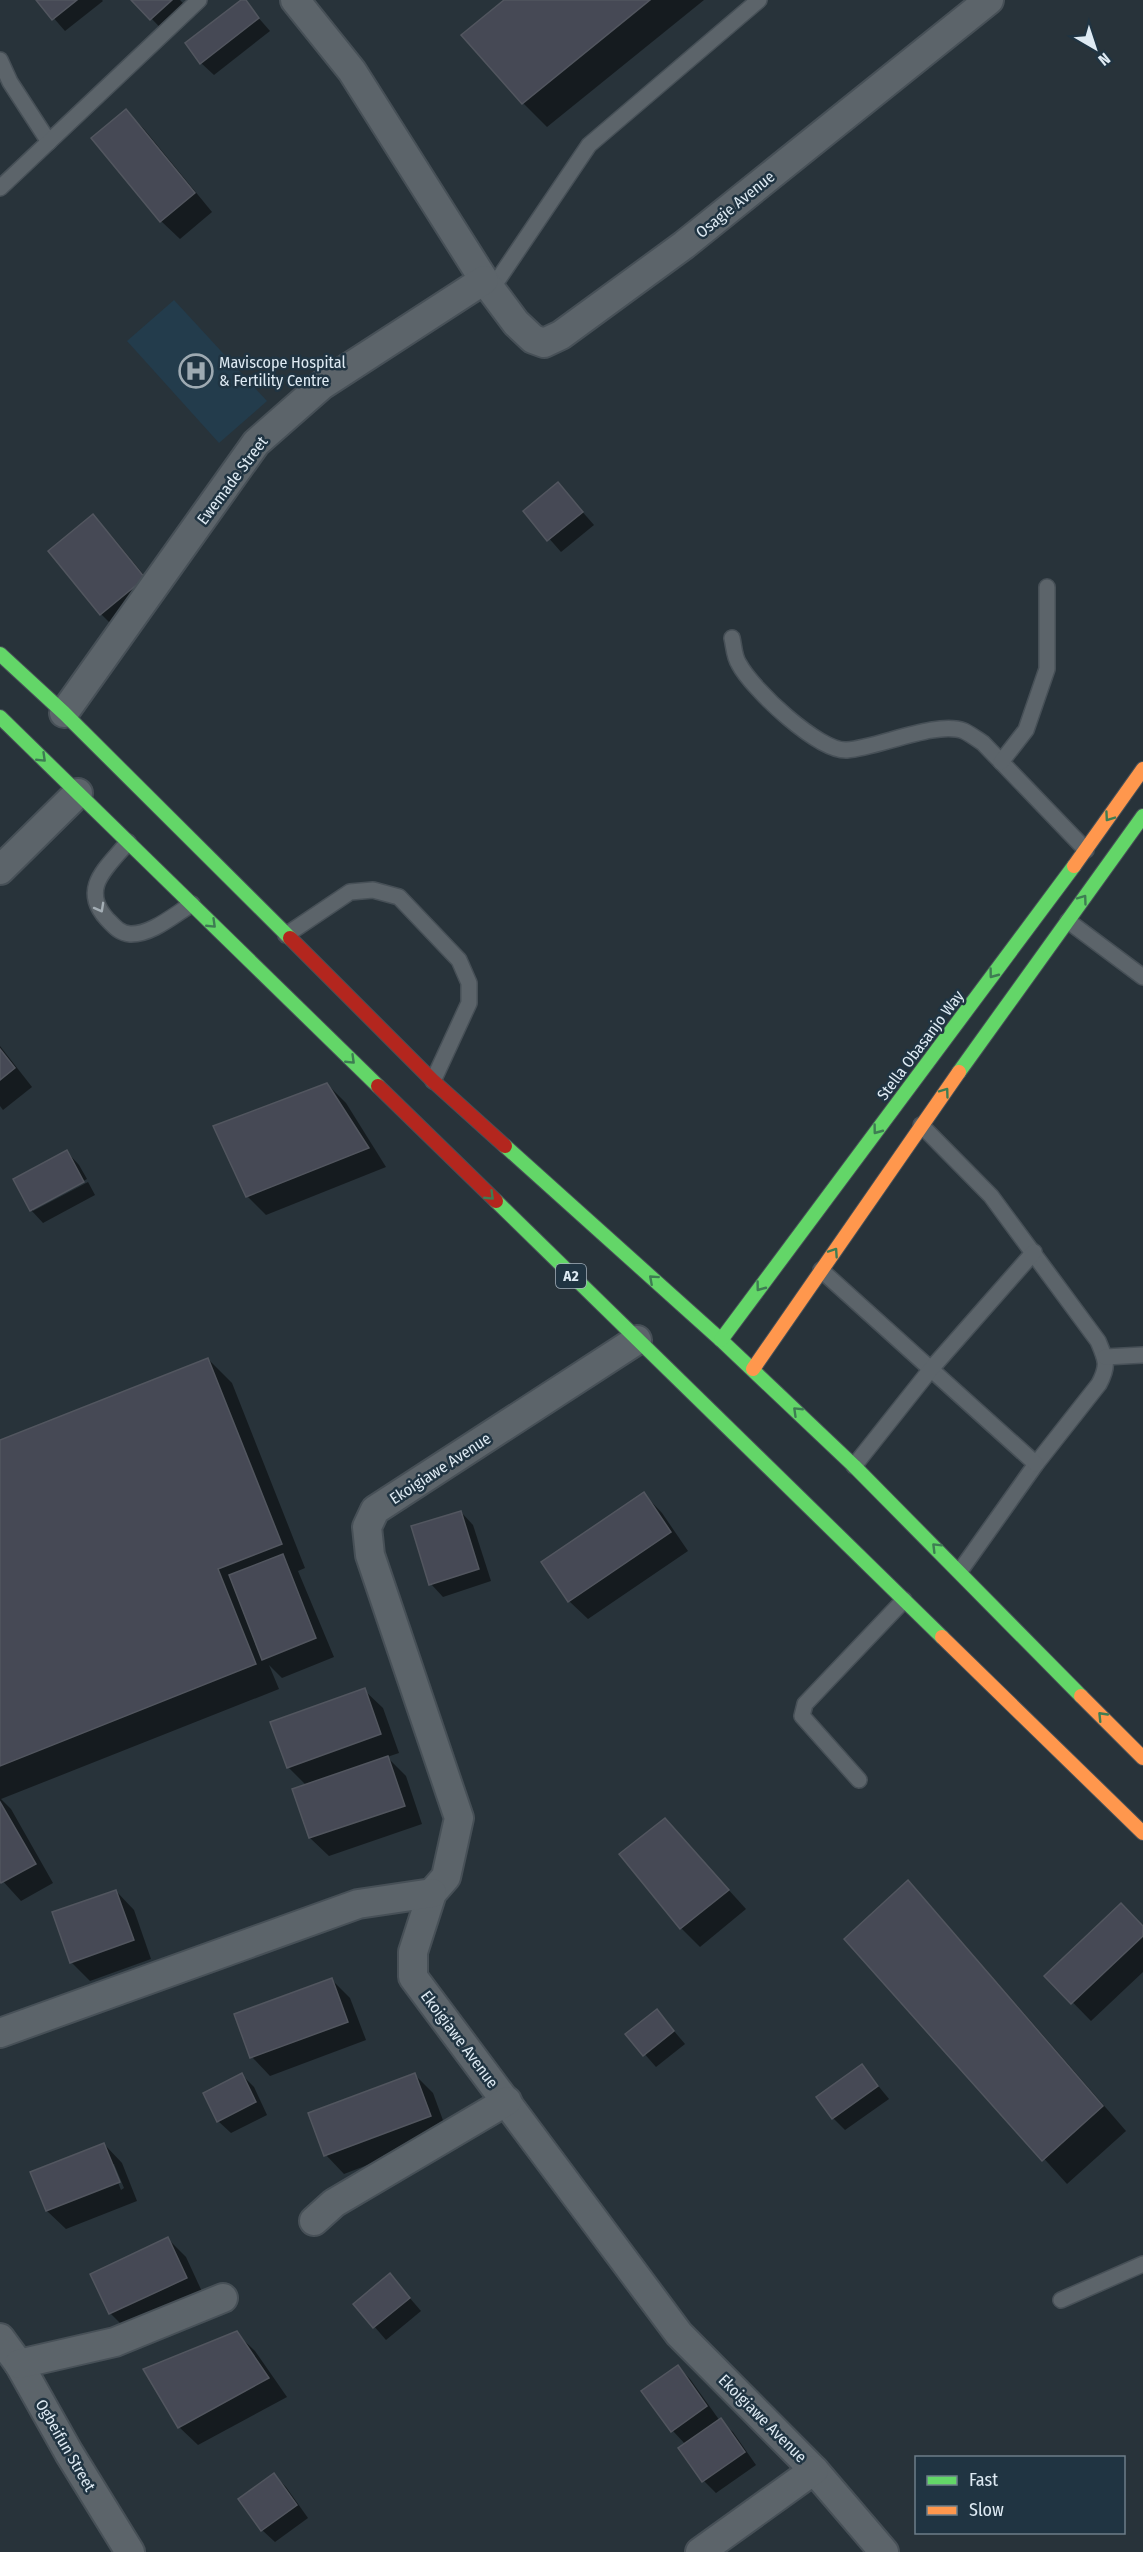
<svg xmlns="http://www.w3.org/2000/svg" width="1143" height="2552" font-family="'Fira Sans Condensed',sans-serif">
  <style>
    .built { fill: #233c4c }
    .shadow { fill: #0007; fill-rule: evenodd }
    .building { fill: #464955; stroke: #52565f; stroke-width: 1.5 }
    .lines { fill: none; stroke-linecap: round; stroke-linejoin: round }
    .lane-casing { stroke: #475057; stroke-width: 18 }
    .street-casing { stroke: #475057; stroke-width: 32 }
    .fast-casing { stroke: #475057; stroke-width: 16 }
    .slow-casing { stroke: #475057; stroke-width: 16 }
    .jam-casing { stroke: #475057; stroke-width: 16 }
    .lane { stroke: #5c646a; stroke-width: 15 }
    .street { stroke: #5c646a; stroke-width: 28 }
    .fast { stroke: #63d668; stroke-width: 14 }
    .slow { stroke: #ff974d; stroke-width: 14 }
    .jam { stroke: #b3261e; stroke-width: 14 }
    .oneway { stroke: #3e7d53 }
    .oneway2 { stroke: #a4aeb5 }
    .labels { text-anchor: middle; stroke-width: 5; stroke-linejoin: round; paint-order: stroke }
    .shield { fill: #203442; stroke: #a5b3be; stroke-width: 1.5 }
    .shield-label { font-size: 15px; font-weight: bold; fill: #deeaf3 }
    .street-label { font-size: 16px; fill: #deeaf3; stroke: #203442 }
    .poi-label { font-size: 16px; fill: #deeaf3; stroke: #203442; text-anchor: start }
  </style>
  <rect width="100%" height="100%" fill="#28333a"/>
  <path class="built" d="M 174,300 L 267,401 L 219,443 L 127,341 Z"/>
  <g class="shadow">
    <path d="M 38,0 L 102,0 L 103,1 L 65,31 Z"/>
    <path d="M 134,0 L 180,0 L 194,15 L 170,38 Z"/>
    <path d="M 243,0 L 270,31 L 214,75 L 201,63 Z"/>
    <path d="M 506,0 L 704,0 L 547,127 L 523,103 Z"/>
    <path d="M 126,111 L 144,129 L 212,212 L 180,239 L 161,221 Z"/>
    <path d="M 558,484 L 594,525 L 561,552 L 525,511 Z"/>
    <path d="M 93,516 L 111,535 L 162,597 L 119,632 L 101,614 Z"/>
    <path d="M 0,1046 L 32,1087 L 3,1110 L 0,1106 Z"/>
    <path d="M 327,1084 L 346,1103 L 386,1167 L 266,1215 L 248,1197 L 215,1127 Z"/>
    <path d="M 67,1152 L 79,1165 L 87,1179 L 33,1208 L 33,1211 L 88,1182 L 95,1195 L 43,1223 L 31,1210 Z"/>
    <path d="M 208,1359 L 232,1383 L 305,1568 L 298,1571 L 334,1657 L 282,1678 L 269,1665 L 279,1689 L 1,1799 L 11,1809 L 53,1883 L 21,1901 L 0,1878 L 0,1442 Z"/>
    <path d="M 644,1494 L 662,1513 L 688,1551 L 588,1619 L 569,1601 Z"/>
    <path d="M 461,1512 L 473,1525 L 491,1581 L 443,1597 L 431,1584 Z"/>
    <path d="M 364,1690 L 383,1708 L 399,1753 L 387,1757 L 406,1776 L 422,1824 L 329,1856 L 310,1838 L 294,1790 L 306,1785 L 288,1767 Z"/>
    <path d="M 665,1820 L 746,1909 L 700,1947 L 681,1928 L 622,1855 Z"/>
    <path d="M 908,1882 L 932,1907 L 1126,2131 L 1067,2184 L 846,1939 Z"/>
    <path d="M 116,1891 L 134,1910 L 151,1959 L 90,1981 L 71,1962 Z"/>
    <path d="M 1143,1927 L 1143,1972 L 1091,2021 L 1047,1976 Z"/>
    <path d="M 332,1980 L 350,1998 L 366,2040 L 270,2076 L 252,2057 Z"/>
    <path d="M 657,2011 L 685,2044 L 656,2067 L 628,2035 Z"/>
    <path d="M 862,2066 L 889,2099 L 845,2130 L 833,2118 Z"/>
    <path d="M 242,2075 L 254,2087 L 267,2115 L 231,2133 L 218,2121 Z"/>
    <path d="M 415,2075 L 433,2093 L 448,2134 L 344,2174 L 326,2155 Z"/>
    <path d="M 104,2144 L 122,2163 L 137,2201 L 66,2229 L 47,2211 L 32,2173 ZM 111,2164 L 114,2164 L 124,2188 L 121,2190 Z"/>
    <path d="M 168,2239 L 186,2257 L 204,2296 L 129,2332 L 110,2313 Z"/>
    <path d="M 390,2275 L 421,2311 L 386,2340 L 355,2304 Z"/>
    <path d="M 236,2333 L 255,2351 L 287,2397 L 198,2445 L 179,2427 Z"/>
    <path d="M 678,2367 L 690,2379 L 720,2421 L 733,2432 L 756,2465 L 716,2493 L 704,2481 L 686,2445 L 673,2431 L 644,2391 Z"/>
    <path d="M 274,2475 L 286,2487 L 308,2518 L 275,2542 L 262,2530 L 240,2499 Z"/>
  </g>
  <g class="building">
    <path d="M 36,0 L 77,0 L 52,20 Z"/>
    <path d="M 131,0 L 172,0 L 150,20 Z"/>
    <path d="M 241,0 L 246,0 L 259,18 L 200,64 L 185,43 Z"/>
    <path d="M 504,0 L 650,0 L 522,104 L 461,35 Z"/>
    <path d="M 126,109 L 195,193 L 160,222 L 91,138 Z"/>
    <path d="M 558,482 L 583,512 L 547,541 L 523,511 Z"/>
    <path d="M 93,514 L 145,578 L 100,615 L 48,551 Z"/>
    <path d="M 0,1049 L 15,1068 L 0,1080 Z"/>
    <path d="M 327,1083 L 369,1148 L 246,1197 L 213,1126 Z"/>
    <path d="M 67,1150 L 84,1182 L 30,1211 L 13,1179 Z"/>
    <path d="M 208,1358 L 282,1544 L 218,1569 L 256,1664 L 0,1766 L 0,1440 Z"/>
    <path d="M 644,1492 L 671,1532 L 568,1602 L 541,1562 Z"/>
    <path d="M 461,1511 L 479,1569 L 429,1585 L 411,1526 Z"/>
    <path d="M 283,1554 L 316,1638 L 262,1660 L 229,1575 Z"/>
    <path d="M 365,1688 L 381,1734 L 287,1768 L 270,1722 Z"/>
    <path d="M 388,1756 L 405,1806 L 309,1838 L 292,1789 Z"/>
    <path d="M 0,1802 L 36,1864 L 1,1883 L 0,1881 Z"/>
    <path d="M 665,1818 L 729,1890 L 680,1929 L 619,1854 Z"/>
    <path d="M 908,1880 L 1103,2106 L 1042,2161 L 844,1939 Z"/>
    <path d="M 116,1890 L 134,1940 L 70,1963 L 52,1912 Z"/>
    <path d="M 1121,1903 L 1143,1926 L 1143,1936 L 1071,2004 L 1044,1976 Z"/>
    <path d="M 332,1978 L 348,2022 L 250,2058 L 234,2014 Z"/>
    <path d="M 657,2009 L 674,2031 L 643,2056 L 625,2034 Z"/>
    <path d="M 862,2064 L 878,2086 L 832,2119 L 816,2097 Z"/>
    <path d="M 242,2073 L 256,2102 L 217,2122 L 203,2093 Z"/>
    <path d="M 415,2073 L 431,2116 L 324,2156 L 308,2113 Z"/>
    <path d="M 104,2143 L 120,2182 L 46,2211 L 30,2172 Z"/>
    <path d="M 168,2237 L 187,2278 L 109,2314 L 90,2274 Z"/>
    <path d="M 390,2273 L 410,2298 L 373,2328 L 353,2304 Z"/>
    <path d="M 237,2331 L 269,2378 L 178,2428 L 143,2369 Z"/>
    <path d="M 678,2365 L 707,2406 L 671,2432 L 641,2391 Z"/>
    <path d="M 721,2418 L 745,2452 L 702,2482 L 678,2448 Z"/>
    <path d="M 274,2473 L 297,2505 L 261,2531 L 238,2499 Z"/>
  </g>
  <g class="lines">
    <defs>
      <g id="lane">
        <path d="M 0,60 L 10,82 L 49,142"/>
        <path d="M 0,188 L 199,0"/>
        <path d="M 491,290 L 589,145 L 759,0"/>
        <path d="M 732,638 C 734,646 734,657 739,664 C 752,689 819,752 847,750 C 878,748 937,720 964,731 C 970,734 977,739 983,743 L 1086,850"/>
        <path d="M 1001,762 L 1026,730 L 1047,669 L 1047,587"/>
        <path d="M 128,842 C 107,868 79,888 107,919 C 114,926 119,933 130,934 C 151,935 174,915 192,904"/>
        <path d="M 1068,921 L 1143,977"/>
        <path d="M 286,935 L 350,892 L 373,890 L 399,897 L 459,960 L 469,983 L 469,1003 L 433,1081"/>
        <path d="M 921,1125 L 991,1196 L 1098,1341 C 1106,1360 1109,1365 1099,1384 L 1036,1464 L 960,1571"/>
        <path d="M 821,1270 L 1036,1464"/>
        <path d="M 1105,1357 L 1143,1355"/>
        <path d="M 854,1466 L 931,1369 L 1034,1252"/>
        <path d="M 859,1780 L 802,1716 L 805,1704 L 904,1600"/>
        <path d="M 1061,2300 L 1143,2264"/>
      </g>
      <g id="street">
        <path d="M 295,0 L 352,71 L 484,280 L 516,323 L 533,339 L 544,343 L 561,335 L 684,245 L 989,0"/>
        <path d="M 64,713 L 256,443 L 322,385 L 484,280"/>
        <path d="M 0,870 L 78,793"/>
        <path d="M 637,1340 L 375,1510 L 367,1527 L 370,1555 L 459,1818 L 446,1877 L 432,1893 L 413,1952 L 413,1977 L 679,2334 L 814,2470 L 884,2552"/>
        <path d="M 0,2033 L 358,1904 L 432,1893"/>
        <path d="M 314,2221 L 334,2203 L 507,2101"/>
        <path d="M 0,2338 L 19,2364 L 69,2453 L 130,2552"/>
        <path d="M 19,2364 L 115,2342 L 223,2298"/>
        <path d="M 700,2552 L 814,2470"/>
      </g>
      <g id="fast">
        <path d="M 0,654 L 64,713 L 290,938"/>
        <path d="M 0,717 L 378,1086"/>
        <path d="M 959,1072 L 1143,816"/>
        <path d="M 505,1146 L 721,1340 L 854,1466 L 1081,1696"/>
        <path d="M 496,1201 L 942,1637"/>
        <path d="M 721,1340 L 1074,866"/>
      </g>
      <g id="slow">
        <path d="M 1074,866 L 1143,769"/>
        <path d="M 753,1369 L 959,1072"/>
        <path d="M 942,1637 L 1143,1833"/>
        <path d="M 1081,1696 L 1143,1758"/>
      </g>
      <g id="jam">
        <path d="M 290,938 L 433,1081 L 505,1146"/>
        <path d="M 378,1086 L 496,1201"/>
      </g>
    </defs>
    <use href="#lane" class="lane-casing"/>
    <use href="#street" class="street-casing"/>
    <use href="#fast" class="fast-casing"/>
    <use href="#slow" class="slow-casing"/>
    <use href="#jam" class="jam-casing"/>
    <use href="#lane" class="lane"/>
    <use href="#street" class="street"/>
    <use href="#fast" class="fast"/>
    <use href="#slow" class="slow"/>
    <use href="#jam" class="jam"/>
  </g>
  <defs><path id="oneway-chevron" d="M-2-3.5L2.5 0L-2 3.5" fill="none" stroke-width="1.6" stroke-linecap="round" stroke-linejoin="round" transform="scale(1.5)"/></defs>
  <g class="oneway">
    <use href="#oneway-chevron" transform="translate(42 758) rotate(44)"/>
    <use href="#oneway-chevron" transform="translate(1109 817) rotate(125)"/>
    <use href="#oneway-chevron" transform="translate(1083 899) rotate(-54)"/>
    <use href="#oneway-chevron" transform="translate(212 924) rotate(44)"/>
    <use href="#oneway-chevron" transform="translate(993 974) rotate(127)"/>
    <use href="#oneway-chevron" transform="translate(351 1060) rotate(44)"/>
    <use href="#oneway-chevron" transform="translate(945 1092) rotate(-54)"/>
    <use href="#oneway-chevron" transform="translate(877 1130) rotate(127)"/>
    <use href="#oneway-chevron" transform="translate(490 1196) rotate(44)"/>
    <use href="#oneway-chevron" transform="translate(834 1252) rotate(-56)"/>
    <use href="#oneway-chevron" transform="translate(653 1279) rotate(-138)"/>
    <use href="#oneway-chevron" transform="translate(760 1287) rotate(127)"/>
    <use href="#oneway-chevron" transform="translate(797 1411) rotate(-136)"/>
    <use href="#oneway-chevron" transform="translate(936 1547) rotate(-135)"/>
    <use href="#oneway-chevron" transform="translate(1102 1716) rotate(-134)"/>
  </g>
  <use class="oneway2" href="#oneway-chevron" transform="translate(100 908) rotate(61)"/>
  <defs>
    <symbol id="hospital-ring" viewBox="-11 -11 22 22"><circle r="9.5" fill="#203442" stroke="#9eaab2" stroke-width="1.5"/><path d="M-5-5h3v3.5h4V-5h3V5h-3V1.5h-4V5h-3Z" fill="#9eaab2"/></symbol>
  </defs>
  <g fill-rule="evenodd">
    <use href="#hospital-ring" x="177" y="352" width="38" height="38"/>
  </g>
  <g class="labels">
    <rect class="shield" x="556" y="1264" width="30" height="24" rx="4.5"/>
    <g class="shield-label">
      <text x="571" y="1281">A2</text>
    </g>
    <g class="street-label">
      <text transform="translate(735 204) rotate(-39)" y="6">Osagie Avenue</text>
      <text transform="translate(232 480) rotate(-53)" y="6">Ewemade Street</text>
      <text transform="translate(920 1045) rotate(-53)" y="6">Stella Obasanjo Way</text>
      <text transform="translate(440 1468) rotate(-33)" y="6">Ekoigiawe Avenue</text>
      <text transform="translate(460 2039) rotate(53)" y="6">Ekoigiawe Avenue</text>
      <text transform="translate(763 2418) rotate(45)" y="6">Ekoigiawe Avenue</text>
      <text transform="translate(66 2445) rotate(60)" y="6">Ogbeifun Street</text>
    </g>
    <g class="poi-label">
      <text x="219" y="368">Maviscope Hospital<tspan x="219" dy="18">&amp; Fertility Centre</tspan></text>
    </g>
  </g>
  <rect x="915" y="2456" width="210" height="78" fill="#203442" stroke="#6c7d89" stroke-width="1.5"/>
  <rect x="927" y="2476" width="30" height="9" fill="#63d668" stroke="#6c7d89" stroke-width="1.5"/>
  <text x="969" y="2486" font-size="18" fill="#deeaf3">Fast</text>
  <rect x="927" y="2506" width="30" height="9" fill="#ff974d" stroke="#6c7d89" stroke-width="1.5"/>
  <text x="969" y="2516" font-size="18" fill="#deeaf3">Slow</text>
  <g transform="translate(1095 48) rotate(141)" stroke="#203442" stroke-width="4.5" paint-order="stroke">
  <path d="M0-4.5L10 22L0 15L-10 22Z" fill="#deeaf3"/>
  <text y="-9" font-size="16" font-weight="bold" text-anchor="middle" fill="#deeaf3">N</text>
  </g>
</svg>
